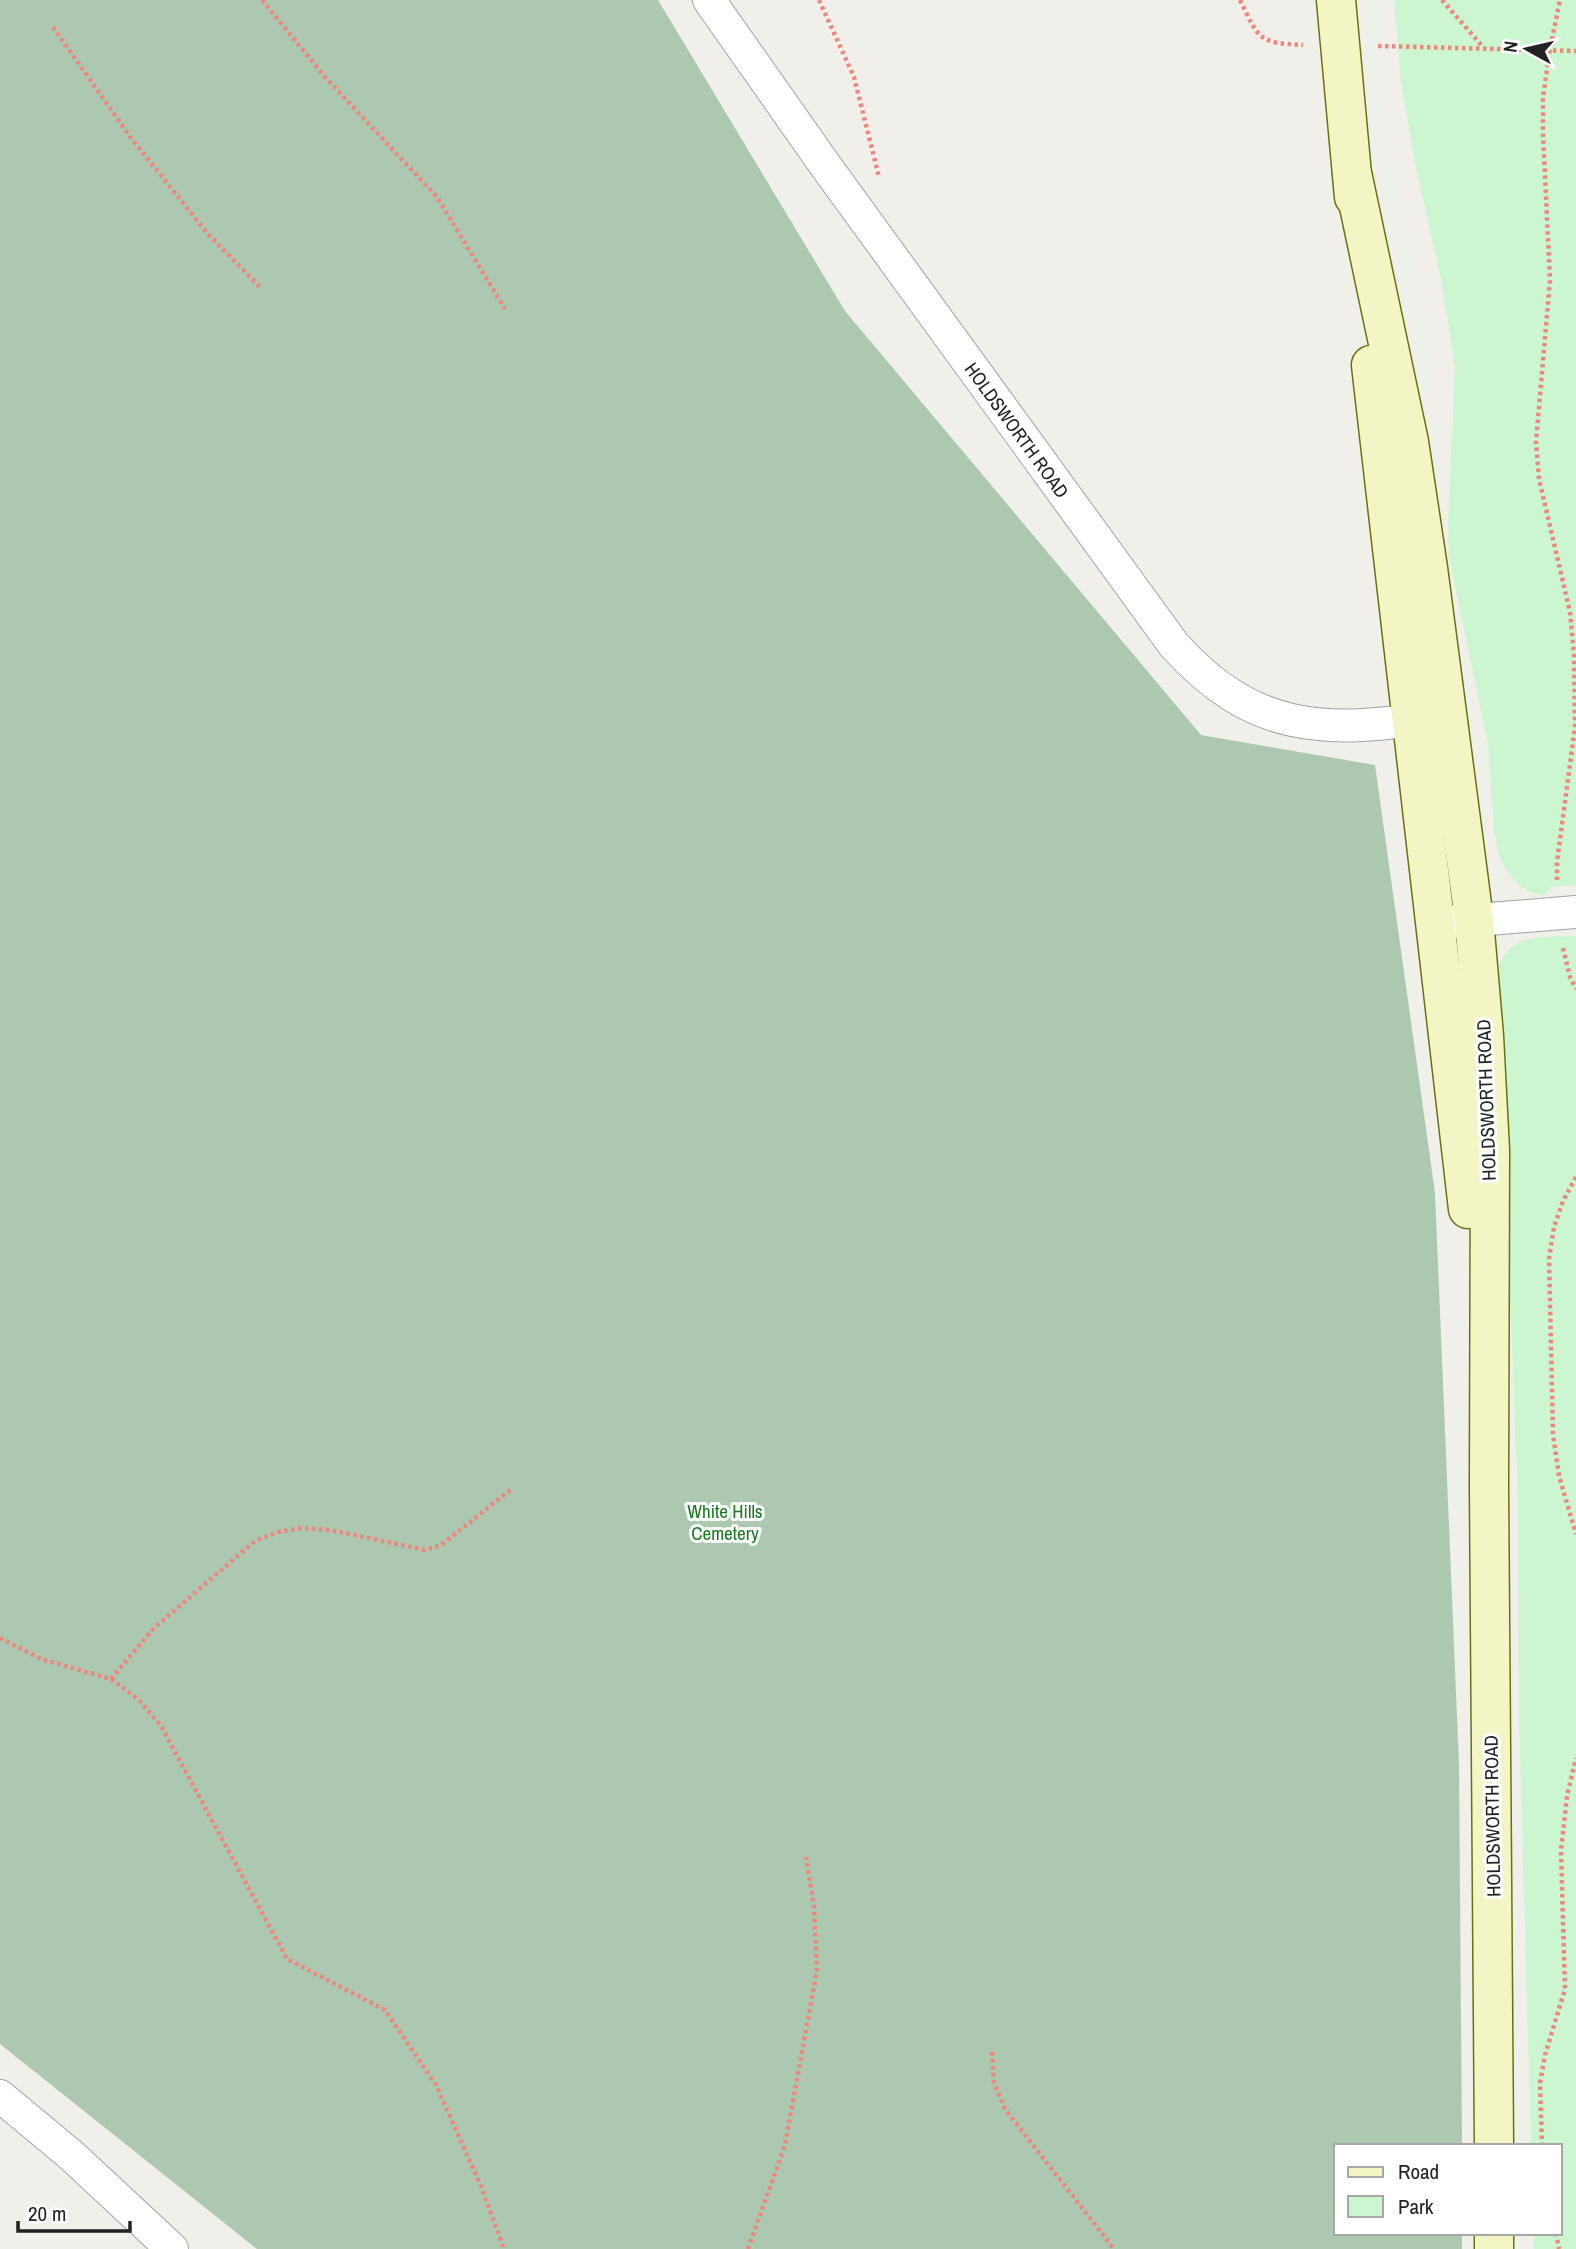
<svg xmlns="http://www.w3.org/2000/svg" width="1576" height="2249" font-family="'Archivo Narrow',sans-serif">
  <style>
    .cemetery { fill: #adc8b1 }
    .park { fill: #ccf6cf }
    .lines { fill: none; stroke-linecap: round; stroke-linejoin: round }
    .minor-casing { stroke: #a3a3a3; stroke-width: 34 }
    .secondary-casing { stroke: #697210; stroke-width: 41 }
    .path { stroke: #ee887e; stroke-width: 4.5; stroke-dasharray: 3.5 3.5; stroke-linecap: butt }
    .minor { stroke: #fff; stroke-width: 32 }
    .secondary { stroke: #f3f5c4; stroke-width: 38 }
    .labels { text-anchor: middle; stroke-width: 6; stroke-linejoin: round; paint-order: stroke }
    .street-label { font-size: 19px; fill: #222; stroke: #fff }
    .park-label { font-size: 19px; fill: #17791d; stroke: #fff }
  </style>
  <rect width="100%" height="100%" fill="#f1efea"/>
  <path class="cemetery" d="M 0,0 L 658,0 L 845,311 L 1201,735 L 1375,765 L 1435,1193 L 1459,1764 L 1462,2146 L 1336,2146 L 1336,2233 L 1462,2233 L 1462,2249 L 257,2249 L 0,2044 Z"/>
  <g class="park">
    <path d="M 1394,0 L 1576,0 L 1576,885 L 1551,887 L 1545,895 L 1532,893 L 1519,885 L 1507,871 L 1499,856 L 1494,832 L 1488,745 L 1449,556 L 1448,523 L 1455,367 L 1442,284 L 1415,163 L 1401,82 Z"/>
    <path d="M 1576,936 L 1576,2249 L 1534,2249 L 1533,2233 L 1560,2233 L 1560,2146 L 1531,2146 L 1519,1717 L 1518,1501 L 1497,970 C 1512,931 1540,938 1576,936 Z"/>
  </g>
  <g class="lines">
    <defs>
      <g id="minor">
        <path d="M 709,0 L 825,165 L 1174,645 C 1252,732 1324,734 1433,717"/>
        <path d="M 1452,922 L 1576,912"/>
        <path d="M 0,2096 L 71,2155 L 172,2249"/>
      </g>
      <g id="secondary">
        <path d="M 1336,0 L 1354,197"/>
        <path d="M 1352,173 L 1409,442 L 1428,568 L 1474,920 L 1484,1036 L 1490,1150 L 1489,1487 L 1494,2146"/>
        <path d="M 1371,365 L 1468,1209"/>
        <path d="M 1494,2233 L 1494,2249"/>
      </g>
    </defs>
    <use href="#minor" class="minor-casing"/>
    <use href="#secondary" class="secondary-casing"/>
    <g class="path">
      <path d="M 262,0 L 324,76 L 437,197 L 505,309"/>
      <path d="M 819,0 L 854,77 L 879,177"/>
      <path d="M 1240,0 C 1259,39 1258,43 1303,45"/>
      <path d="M 1442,0 L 1483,47"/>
      <path d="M 53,27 L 131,138 L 208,234 L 261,288"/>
      <path d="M 1378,46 L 1576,51"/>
      <path d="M 1557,880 L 1557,862 L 1575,727 L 1574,655 L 1570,612 L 1539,479 L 1536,442 L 1550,280 L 1543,133 L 1543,97 L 1550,49 L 1560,0"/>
      <path d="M 1563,948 L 1570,977 L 1576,989"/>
      <path d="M 1576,1177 L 1563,1201 L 1554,1227 L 1549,1259 L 1553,1434 L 1559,1476 L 1576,1534"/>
      <path d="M 0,1638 L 41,1659 L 111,1679 L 138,1699 L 161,1726 L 287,1959 L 385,2010 L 436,2085 L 481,2186 L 504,2249"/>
      <path d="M 111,1679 L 154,1628 L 255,1541 L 278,1532 L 302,1528 L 330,1530 L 425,1550 L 441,1545 L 513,1488"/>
      <path d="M 992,2052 L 994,2083 L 1005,2109 L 1114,2249"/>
      <path d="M 1542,2146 L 1540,2083 L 1545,2055 L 1565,1989 L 1561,1851 L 1567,1796 L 1576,1758"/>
      <path d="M 1556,2233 L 1559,2249"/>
      <path d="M 748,2249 L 785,2145 L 817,1970 L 814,1907 L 806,1857"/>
    </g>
    <use href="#minor" class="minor"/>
    <use href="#secondary" class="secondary"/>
  </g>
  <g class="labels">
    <g class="street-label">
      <text transform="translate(1017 430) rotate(54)" y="7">HOLDSWORTH ROAD</text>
      <text transform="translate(1486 1100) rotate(-92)" y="7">HOLDSWORTH ROAD</text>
      <text transform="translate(1492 1816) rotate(-91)" y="7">HOLDSWORTH ROAD</text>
    </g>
    <g class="park-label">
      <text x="725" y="1518">White Hills<tspan x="725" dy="22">Cemetery</tspan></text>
    </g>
  </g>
  <rect x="1334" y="2144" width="228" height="91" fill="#ffffff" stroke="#a7a7a7" stroke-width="2"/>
  <rect x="1348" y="2167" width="35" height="10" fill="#f3f5c4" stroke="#a7a7a7" stroke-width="2"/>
  <text x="1398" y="2179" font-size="21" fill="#222222">Road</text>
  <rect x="1348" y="2196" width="35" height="21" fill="#ccf6cf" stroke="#a7a7a7" stroke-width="2"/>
  <text x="1398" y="2214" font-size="21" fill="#222222">Park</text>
  <g transform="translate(1527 49) rotate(278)" stroke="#ffffff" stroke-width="5" paint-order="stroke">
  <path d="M0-5L12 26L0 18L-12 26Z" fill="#222222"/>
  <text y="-10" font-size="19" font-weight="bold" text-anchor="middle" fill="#222222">N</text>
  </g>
  <path d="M18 2221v10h112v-10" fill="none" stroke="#222222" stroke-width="3.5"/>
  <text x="28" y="2221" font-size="21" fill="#222222" stroke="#ffffff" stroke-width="5" paint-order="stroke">20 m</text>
</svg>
